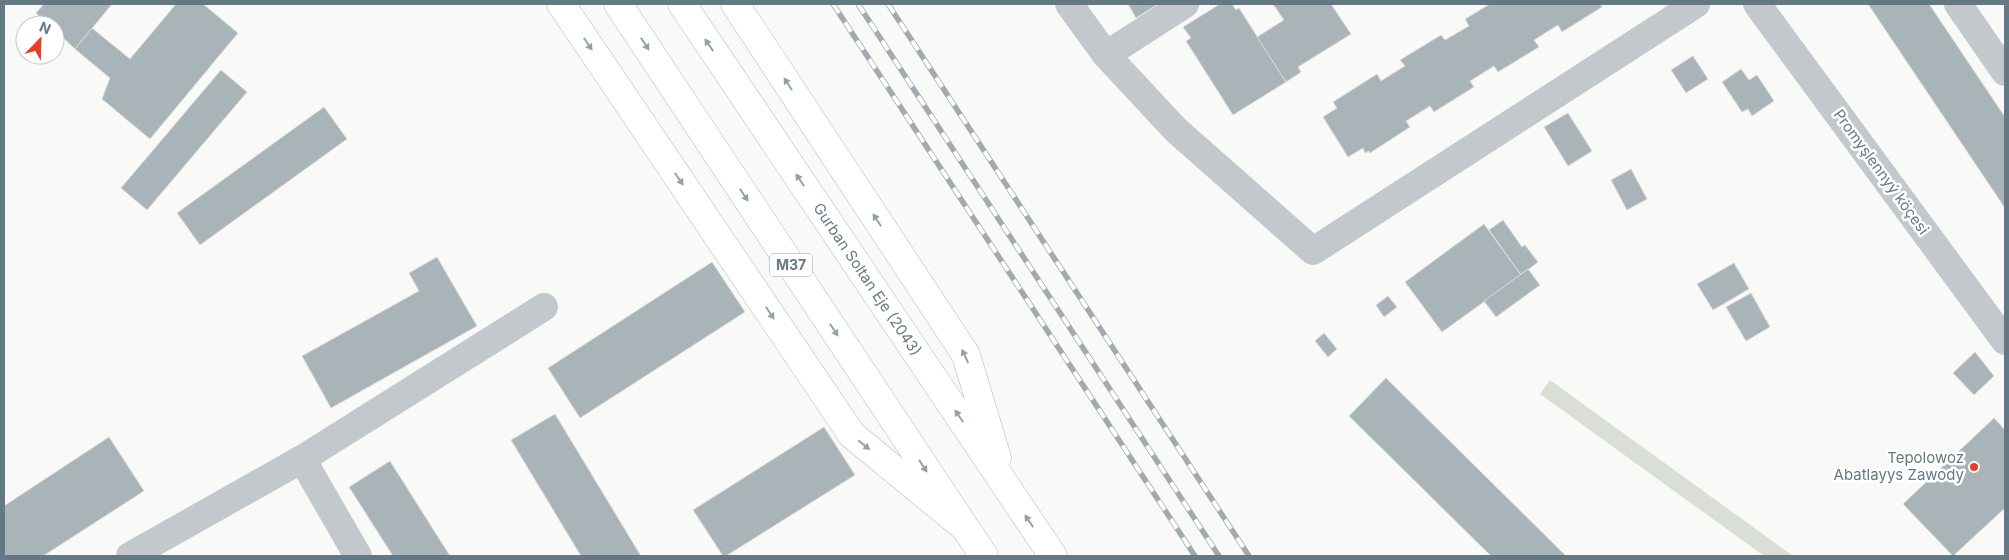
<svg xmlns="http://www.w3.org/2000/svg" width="2009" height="560" font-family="Inter,sans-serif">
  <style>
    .green { fill: #dadfd6 }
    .building { fill: #a9b4b9; stroke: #dbdbd9 }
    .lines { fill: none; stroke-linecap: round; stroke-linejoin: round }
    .highway-casing { stroke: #b3b9bc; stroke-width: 29 }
    .street { stroke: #c2c8cb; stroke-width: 28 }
    .highway { stroke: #fff; stroke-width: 28 }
    .rail-casing { stroke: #a1abaf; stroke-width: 5.5 }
    .rail { stroke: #fff; stroke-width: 4; stroke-dasharray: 11; stroke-linecap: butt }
    .oneway { fill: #92a1a8 }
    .poi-dot { fill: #e83e29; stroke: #fff; stroke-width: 2 }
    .labels { text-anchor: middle; stroke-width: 5; stroke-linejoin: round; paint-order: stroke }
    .shield { fill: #fff; stroke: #92a1a8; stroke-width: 1 }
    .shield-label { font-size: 14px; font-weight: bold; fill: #647983 }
    .street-label { font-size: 15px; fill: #647983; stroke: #fff }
    .poi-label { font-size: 15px; fill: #647983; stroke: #fff; text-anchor: end }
  </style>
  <rect width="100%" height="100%" fill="#f9f9f7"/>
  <path class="green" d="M 1550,380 L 1793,556 L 1764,556 L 1540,394 Z"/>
  <g class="building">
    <path d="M 44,4 L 112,4 L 75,49 L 55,30 L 55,25 L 49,25 L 36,13 Z"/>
    <path d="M 176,4 L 203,4 L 238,33 L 150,139 L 102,99 L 110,78 L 75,49 L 92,28 L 130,59 Z"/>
    <path d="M 1128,4 L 1158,4 L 1136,18 Z"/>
    <path d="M 1220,4 L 1232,4 L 1236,10 L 1239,8 L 1286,82 L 1233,115 L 1186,41 L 1191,38 L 1183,27 Z"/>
    <path d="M 1273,4 L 1331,4 L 1351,34 L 1298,67 L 1301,72 L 1286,82 L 1257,37 L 1284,20 Z"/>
    <path d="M 1490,4 L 1600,4 L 1602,7 L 1562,32 L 1558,25 L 1534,40 L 1539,47 L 1498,72 L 1494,66 L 1470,81 L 1474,87 L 1434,112 L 1430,106 L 1406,121 L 1410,127 L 1370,153 L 1369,151 L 1365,153 L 1363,148 L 1348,157 L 1323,117 L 1337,108 L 1333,102 L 1377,74 L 1381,81 L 1405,66 L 1400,60 L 1441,35 L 1445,40 L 1469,26 L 1465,19 Z"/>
    <path d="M 1868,4 L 1929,4 L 2005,117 L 2005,208 Z"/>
    <path d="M 1693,56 L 1708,79 L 1686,93 L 1671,70 Z"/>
    <path d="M 1741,69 L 1749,80 L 1757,75 L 1774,101 L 1752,116 L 1748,109 L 1742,112 L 1722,82 Z"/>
    <path d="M 221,70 L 247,92 L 147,210 L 121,188 Z"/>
    <path d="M 324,107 L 347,139 L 200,245 L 177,213 Z"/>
    <path d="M 1568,113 L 1592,151 L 1568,166 L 1544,127 Z"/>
    <path d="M 1631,169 L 1647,199 L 1627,210 L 1611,180 Z"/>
    <path d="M 1503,220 L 1522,247 L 1525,245 L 1538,262 L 1521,275 L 1489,230 Z"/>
    <path d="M 1484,224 L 1521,275 L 1442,332 L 1405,282 Z"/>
    <path d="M 437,257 L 477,326 L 331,408 L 302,356 L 419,291 L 409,273 Z"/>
    <path d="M 712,262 L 745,312 L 580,418 L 548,368 Z"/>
    <path d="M 1734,263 L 1749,289 L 1713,310 L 1697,284 Z"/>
    <path d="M 1528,269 L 1540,285 L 1496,317 L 1484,301 Z"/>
    <path d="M 1751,293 L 1770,327 L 1746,341 L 1726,307 Z"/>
    <path d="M 1388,296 L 1397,307 L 1384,317 L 1376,305 Z"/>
    <path d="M 1324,333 L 1337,349 L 1328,357 L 1315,341 Z"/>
    <path d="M 1975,352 L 1994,376 L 1974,395 L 1953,373 Z"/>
    <path d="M 1386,378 L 1566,556 L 1491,556 L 1349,416 Z"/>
    <path d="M 555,414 L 641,556 L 581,556 L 511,440 Z"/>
    <path d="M 1994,418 L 2005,430 L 2005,508 L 1953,556 L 1903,504 Z"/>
    <path d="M 824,427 L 855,475 L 726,556 L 723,556 L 693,510 Z"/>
    <path d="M 109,437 L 144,491 L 43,556 L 4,556 L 4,506 Z"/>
    <path d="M 390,461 L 450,556 L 393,556 L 349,487 Z"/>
  </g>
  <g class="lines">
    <defs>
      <g id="highway">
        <path d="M 561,4 L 852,435 L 963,526"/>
        <path d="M 618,4 L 984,556"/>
        <path id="s1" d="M 682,4 L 1053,556"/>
        <path d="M 735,4 L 966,355 L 997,458"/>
      </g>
    </defs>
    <use href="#highway" class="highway-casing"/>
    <g class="street">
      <path d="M 1069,4 L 1106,55 L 1176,130 L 1313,251 L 1696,4"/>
      <path d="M 1757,4 L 2005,341"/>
      <path d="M 1958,4 L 2005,72"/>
      <path d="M 1106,55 L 1185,4"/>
      <path d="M 302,459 L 358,556"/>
      <path d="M 130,556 L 302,459 L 544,307"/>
    </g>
    <use href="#highway" class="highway"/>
    <defs>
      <g id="rail">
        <path d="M 833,4 L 1195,556"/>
        <path d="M 858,4 L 1219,556"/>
        <path d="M 888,4 L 1249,556"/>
      </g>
    </defs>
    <use href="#rail" class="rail-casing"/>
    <use href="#rail" class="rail"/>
  </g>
  <defs><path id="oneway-solid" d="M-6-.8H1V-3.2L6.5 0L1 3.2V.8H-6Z" transform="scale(1.25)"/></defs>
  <g class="oneway">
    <use href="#oneway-solid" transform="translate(588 44) rotate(56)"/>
    <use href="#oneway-solid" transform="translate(645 44) rotate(57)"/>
    <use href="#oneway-solid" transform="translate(709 45) rotate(-124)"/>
    <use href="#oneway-solid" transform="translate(788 84) rotate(-123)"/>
    <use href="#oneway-solid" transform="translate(679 179) rotate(56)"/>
    <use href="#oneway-solid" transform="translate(800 180) rotate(-124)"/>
    <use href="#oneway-solid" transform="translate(744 195) rotate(57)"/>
    <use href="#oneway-solid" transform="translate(877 220) rotate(-123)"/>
    <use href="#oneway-solid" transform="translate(770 313) rotate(56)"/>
    <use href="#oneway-solid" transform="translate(834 330) rotate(57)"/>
    <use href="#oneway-solid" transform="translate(965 356) rotate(-115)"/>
    <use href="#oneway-solid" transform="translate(959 416) rotate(-124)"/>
    <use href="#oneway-solid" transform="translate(864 445) rotate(39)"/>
    <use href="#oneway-solid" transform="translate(923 466) rotate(57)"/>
    <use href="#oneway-solid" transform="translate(1029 521) rotate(-124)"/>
  </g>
  <circle class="poi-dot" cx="1974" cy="467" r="5"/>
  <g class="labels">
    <rect class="shield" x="770" y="253.5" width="42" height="23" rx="4"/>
    <g class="shield-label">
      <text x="791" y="270">M37</text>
    </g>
    <g class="street-label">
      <text transform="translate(1881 172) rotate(54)" y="5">Promyşlennyý köçesi</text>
      <text dy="5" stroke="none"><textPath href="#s1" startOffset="332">Gurban Soltan Eje (2043)</textPath></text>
    </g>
    <g class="poi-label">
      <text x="1964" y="463">Tepolowoz<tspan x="1964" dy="17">Abatlayys Zawody</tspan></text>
    </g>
  </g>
  <rect width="2009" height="560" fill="none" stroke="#647983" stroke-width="10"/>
  <g transform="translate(40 40) rotate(23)"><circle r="24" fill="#ffffff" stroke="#c1c9cd"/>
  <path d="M0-4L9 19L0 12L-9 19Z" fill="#e83e29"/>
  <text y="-8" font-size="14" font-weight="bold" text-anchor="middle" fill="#647983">N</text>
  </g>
</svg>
